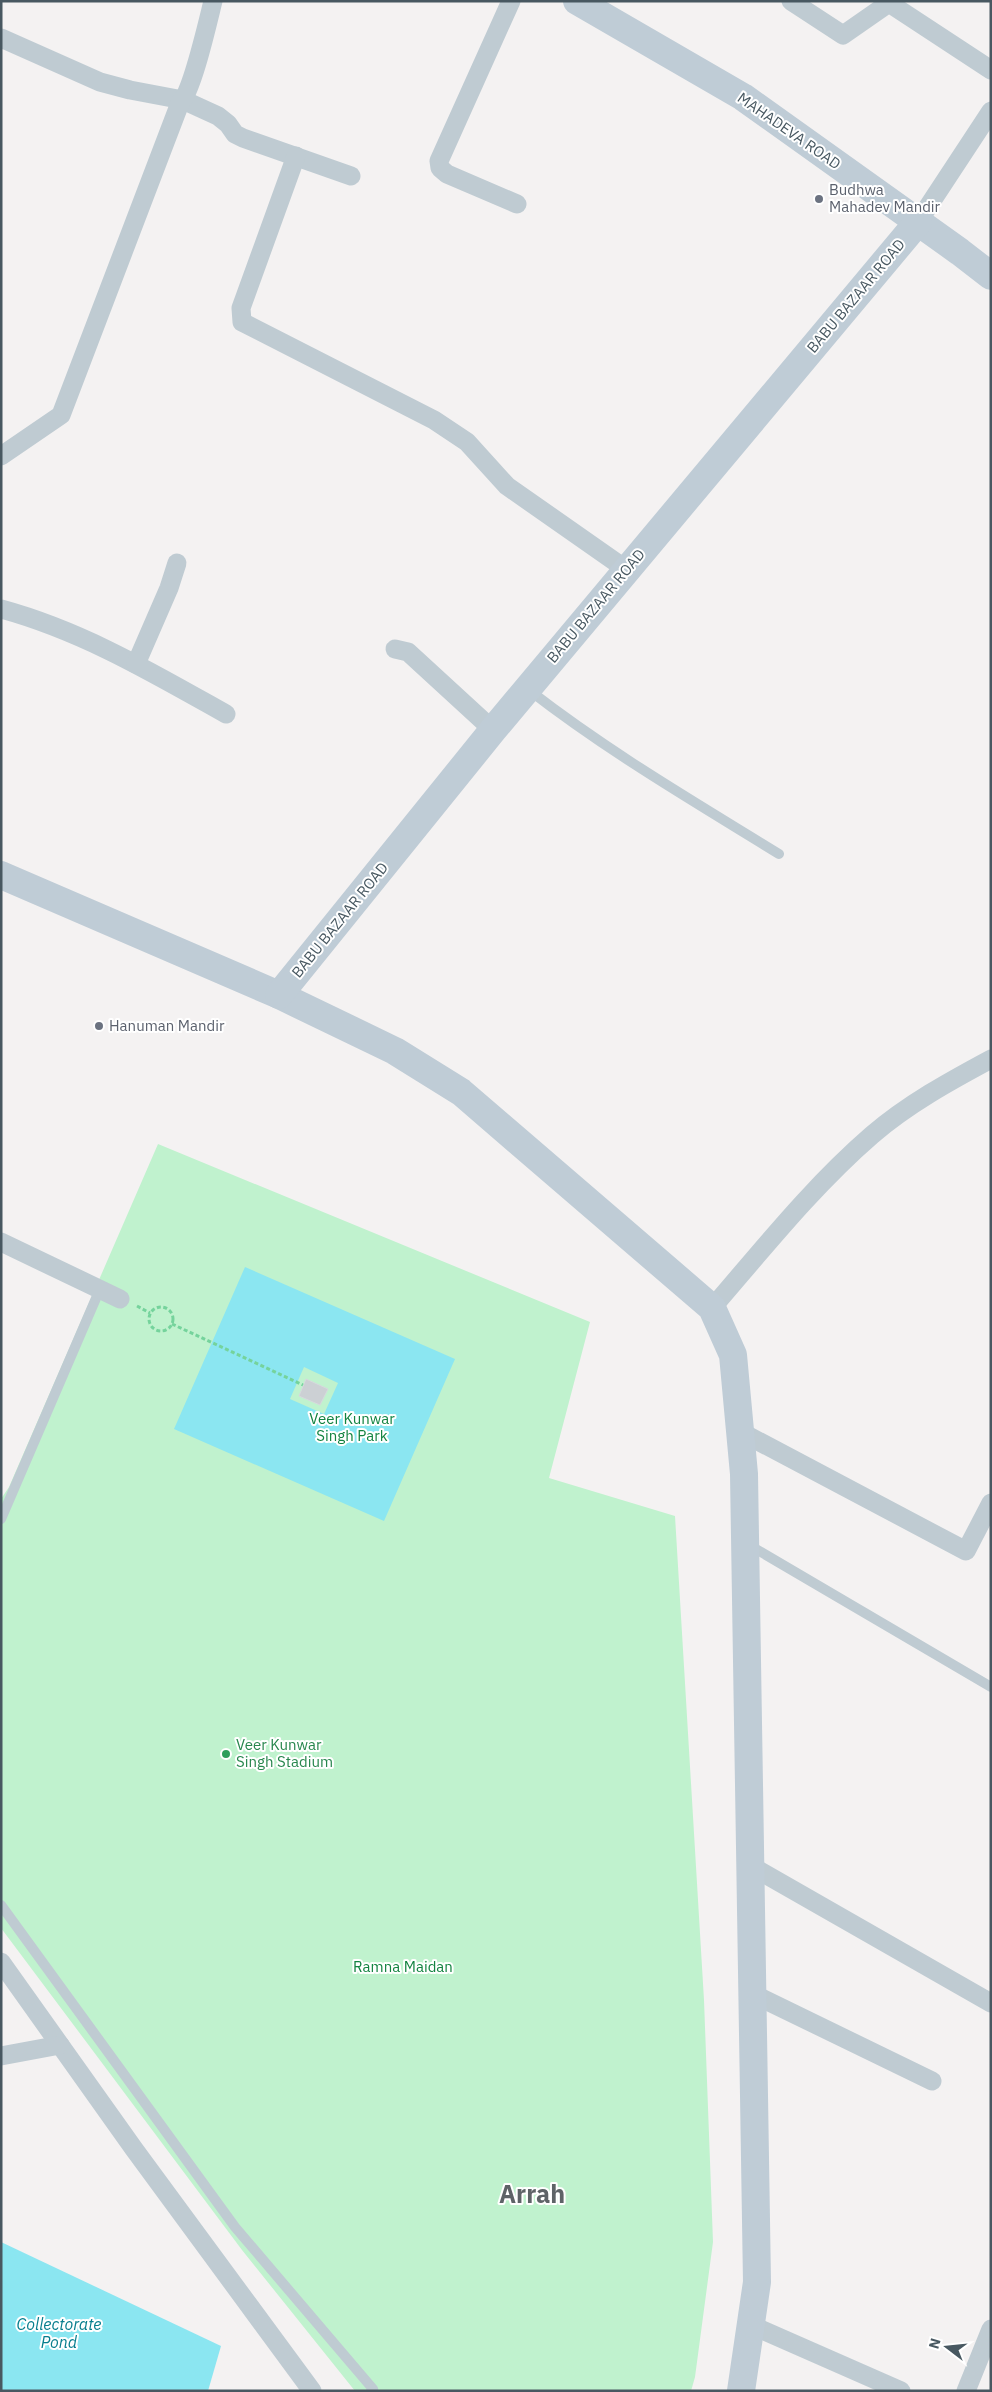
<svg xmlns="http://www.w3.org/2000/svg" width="992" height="2392" font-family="'IBM Plex Sans',sans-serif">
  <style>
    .green { fill: #c0f2ce }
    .water { fill: #8be6f1; fill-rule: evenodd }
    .building { fill: #ccd0d4; stroke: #d6d9dd }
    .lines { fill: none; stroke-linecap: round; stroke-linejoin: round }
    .path { stroke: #75d39c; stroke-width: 3; stroke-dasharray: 4 2.5; stroke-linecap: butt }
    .lane { stroke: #bfcbd2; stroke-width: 10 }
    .street { stroke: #bfcbd2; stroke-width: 19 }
    .secondary { stroke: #bfccd6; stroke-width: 28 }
    .worship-dot { fill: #6b7280; stroke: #fff; stroke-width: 2 }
    .leisure-dot { fill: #2e9e5b; stroke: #fff; stroke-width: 2 }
    .labels { text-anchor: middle; stroke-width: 4; stroke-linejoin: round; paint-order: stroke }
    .street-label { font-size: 15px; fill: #485861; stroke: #fff }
    .worship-label { font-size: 15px; fill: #5b616d; stroke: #fff; text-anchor: start }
    .park-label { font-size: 15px; fill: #128340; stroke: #fff }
    .leisure-label { font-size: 15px; fill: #27864d; stroke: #fff; text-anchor: start }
    .water-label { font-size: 16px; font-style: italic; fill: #077e8e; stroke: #fff }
    .town-label { font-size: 25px; font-weight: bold; fill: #5e6367; stroke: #fff }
  </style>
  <rect width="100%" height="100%" fill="#f4f2f2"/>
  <path class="green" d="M 158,1144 L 590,1322 L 549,1478 L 675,1516 L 704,2000 L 713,2242 L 695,2377 L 691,2391 L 355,2391 L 242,2250 L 1,1928 L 1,1499 L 9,1487 Z"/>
  <g class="water">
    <path d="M 245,1267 L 455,1359 L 384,1521 L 174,1429 ZM 304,1367 L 338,1383 L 324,1414 L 290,1399 Z"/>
    <path d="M 1,2242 L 221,2346 L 208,2391 L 1,2391 Z"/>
  </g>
  <path class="building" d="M 306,1379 L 328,1389 L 320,1405 L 299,1396 Z"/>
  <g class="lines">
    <g class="path">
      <path d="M 137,1306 L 150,1313"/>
      <circle cx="161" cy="1319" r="12"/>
      <path d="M 172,1324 L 303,1385"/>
    </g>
    <g class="lane">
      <path d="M 529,690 C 609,752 693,801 779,854"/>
      <path d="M 1,1519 L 100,1289"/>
      <path d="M 749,1545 L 991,1687"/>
      <path d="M 1,1905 L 235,2227 L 373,2389 L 371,2391"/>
    </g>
    <g class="street">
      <path d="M 511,1 L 439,161 L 440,168 L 447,174 L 517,204"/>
      <path d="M 791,1 L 843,35 L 889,3 L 991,70"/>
      <path d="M 1,38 L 100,82 L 130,90 L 183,100 L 218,116 L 228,124 L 235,134 L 243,138 L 351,176"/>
      <path d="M 296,156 L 241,308 L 242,322 L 434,420 L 467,442 L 507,486 L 627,570"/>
      <path d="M 918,222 L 991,111"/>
      <path d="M 1,456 L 61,415 L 180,103 C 192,92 208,21 213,1"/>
      <path d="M 1,609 C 82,631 153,673 226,714"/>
      <path d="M 395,649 L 408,652 L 493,730"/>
      <path d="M 136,664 L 169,588 L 177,563"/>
      <path d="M 1,1242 L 120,1299"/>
      <path d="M 712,1308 C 763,1249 813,1186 872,1135 C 908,1104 950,1081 991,1059"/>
      <path d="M 741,1432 L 966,1551 L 991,1503"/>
      <path d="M 751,1866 L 991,2003"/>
      <path d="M 1,1962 L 134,2149 L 312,2391"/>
      <path d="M 753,1994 L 932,2081"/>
      <path d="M 1,2056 L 60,2045"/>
      <path d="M 751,2325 L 901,2391"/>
      <path d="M 966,2391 L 991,2329"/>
    </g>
    <g class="secondary">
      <path d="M 577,1 L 743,97 L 960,252 L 991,276"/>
      <path d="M 1,875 L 279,995 L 395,1051 L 461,1092 L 712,1308 L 733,1355 L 744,1474 L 757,2282 L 741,2391"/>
      <path d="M 279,995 L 493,730 L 918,222"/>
    </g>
  </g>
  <g class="worship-dot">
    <circle cx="819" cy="199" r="5"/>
    <circle cx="99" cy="1026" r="5"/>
  </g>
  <circle class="leisure-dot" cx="226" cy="1754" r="5"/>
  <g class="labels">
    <g class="street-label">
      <text transform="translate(789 131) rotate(35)" y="5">MAHADEVA ROAD</text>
      <text transform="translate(856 296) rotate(-50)" y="5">BABU BAZAAR ROAD</text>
      <text transform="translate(596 606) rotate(-50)" y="5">BABU BAZAAR ROAD</text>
      <text transform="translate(340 920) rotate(-51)" y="5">BABU BAZAAR ROAD</text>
    </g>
    <g class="worship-label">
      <text x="829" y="195">Budhwa<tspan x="829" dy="17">Mahadev Mandir</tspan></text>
      <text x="109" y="1031">Hanuman Mandir</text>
    </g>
    <g class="park-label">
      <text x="352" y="1424">Veer Kunwar<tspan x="352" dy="17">Singh Park</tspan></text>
      <text x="403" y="1972">Ramna Maidan</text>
    </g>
    <g class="leisure-label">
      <text x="236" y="1750">Veer Kunwar<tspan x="236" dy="17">Singh Stadium</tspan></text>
    </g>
    <g class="water-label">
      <text x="59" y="2330">Collectorate<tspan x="59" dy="18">Pond</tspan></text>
    </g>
    <g class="town-label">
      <text x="532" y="2203">Arrah</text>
    </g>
  </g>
  <rect width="992" height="2392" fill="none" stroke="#485861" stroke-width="5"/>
  <g transform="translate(947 2347) rotate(286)" stroke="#ffffff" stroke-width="4" paint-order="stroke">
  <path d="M0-4L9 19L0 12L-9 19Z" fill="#485861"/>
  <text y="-8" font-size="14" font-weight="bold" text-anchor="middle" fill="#485861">N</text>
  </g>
</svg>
